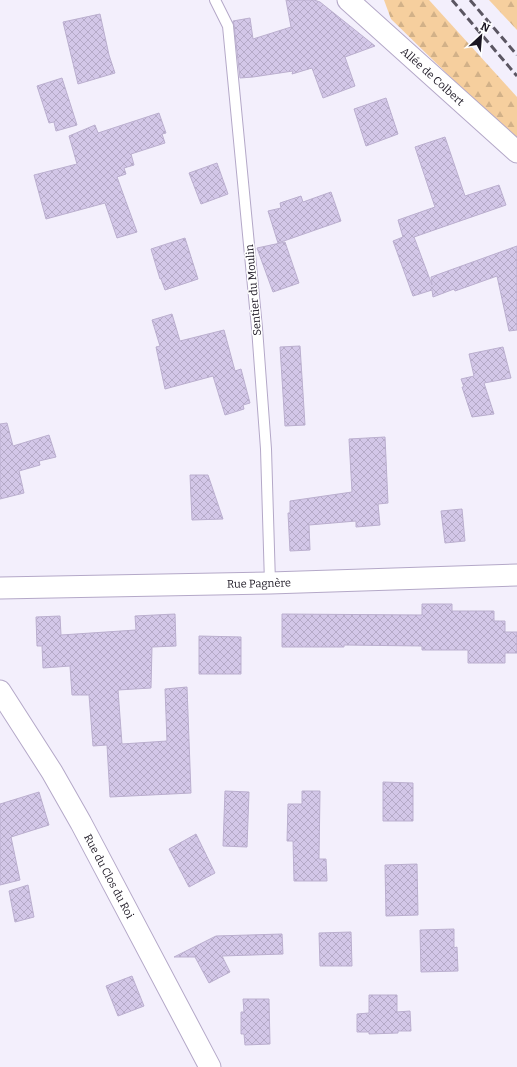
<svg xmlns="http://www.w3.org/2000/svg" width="517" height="1067" font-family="Bitter,serif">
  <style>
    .forest { fill: url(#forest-firs) }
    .building { fill: url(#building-cross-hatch); stroke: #bbafcf }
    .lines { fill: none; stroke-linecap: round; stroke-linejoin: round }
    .lane-casing { stroke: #b4a8c8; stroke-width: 12 }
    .street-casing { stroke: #b4a8c8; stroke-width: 23 }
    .lane { stroke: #fff; stroke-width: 10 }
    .street { stroke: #fff; stroke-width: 21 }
    .rail { stroke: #5b5662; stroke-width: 3; stroke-dasharray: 8 4; stroke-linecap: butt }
    .labels { text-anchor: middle; stroke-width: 3; stroke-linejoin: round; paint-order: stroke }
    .street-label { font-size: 11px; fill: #1b1622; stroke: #fff }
  </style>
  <defs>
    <pattern id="forest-firs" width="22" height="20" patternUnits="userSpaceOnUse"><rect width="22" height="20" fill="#f6cf9e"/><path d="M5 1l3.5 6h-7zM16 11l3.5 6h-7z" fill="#d2b188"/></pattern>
    <pattern id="building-cross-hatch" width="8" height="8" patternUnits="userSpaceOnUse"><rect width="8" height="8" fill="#d3c7e8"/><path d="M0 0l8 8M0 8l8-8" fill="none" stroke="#b5aac7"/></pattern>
  </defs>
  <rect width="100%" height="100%" fill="#f3effc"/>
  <g class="forest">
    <path d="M 384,0 L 429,0 L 517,97 L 517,142 L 391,19 Z"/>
    <path d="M 489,0 L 517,0 L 517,30 Z"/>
  </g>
  <g class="building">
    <path d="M 286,0 L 314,0 L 320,2 L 375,46 L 345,57 L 355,86 L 323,98 L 312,68 L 292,74 L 293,71 L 253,77 L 240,78 L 234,25 L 233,21 L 250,18 L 253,39 L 291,27 Z"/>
    <path d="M 100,14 L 109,55 L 115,73 L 78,84 L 63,22 Z"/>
    <path d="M 62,78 L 77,125 L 56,131 L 54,122 L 49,123 L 37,86 Z"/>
    <path d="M 386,98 L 398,134 L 366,146 L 354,109 Z"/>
    <path d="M 159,113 L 166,133 L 162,134 L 165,143 L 131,154 L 134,165 L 124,168 L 126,174 L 117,177 L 137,232 L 117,238 L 105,203 L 46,219 L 34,175 L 77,164 L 69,136 L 95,125 L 98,133 Z"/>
    <path d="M 445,137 L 465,196 L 499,185 L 506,205 L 414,237 L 432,285 L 431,277 L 517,246 L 517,330 L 509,331 L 497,276 L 455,291 L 454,289 L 433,297 L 432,290 L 413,296 L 393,241 L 403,237 L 398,220 L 435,207 L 415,147 Z"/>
    <path d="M 217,163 L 228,194 L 201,204 L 189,173 Z"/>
    <path d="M 331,192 L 341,221 L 278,243 L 268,211 L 281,208 L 280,203 L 301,196 L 303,202 Z"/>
    <path d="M 185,238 L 198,279 L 165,290 L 161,279 L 160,279 L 151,249 Z"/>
    <path d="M 285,242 L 299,283 L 273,292 L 257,248 Z"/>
    <path d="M 172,314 L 180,341 L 224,330 L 235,371 L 241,369 L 250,403 L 243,405 L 244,409 L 225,415 L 213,376 L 165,389 L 156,347 L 160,346 L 152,320 Z"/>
    <path d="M 300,346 L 305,425 L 285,426 L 280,347 Z"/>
    <path d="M 503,347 L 511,378 L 484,383 L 494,414 L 472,417 L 462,387 L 464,387 L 461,379 L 474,376 L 469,354 Z"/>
    <path d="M 7,423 L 13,446 L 49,435 L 56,457 L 39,461 L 40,465 L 19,471 L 24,493 L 0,499 L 0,424 Z"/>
    <path d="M 385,437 L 388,503 L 378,504 L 380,525 L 356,527 L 356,521 L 309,525 L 310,550 L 290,551 L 288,513 L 290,513 L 290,501 L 352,492 L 349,439 Z"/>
    <path d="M 190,475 L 208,475 L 223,519 L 192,520 Z"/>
    <path d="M 462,509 L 465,541 L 445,543 L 441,511 Z"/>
    <path d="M 422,604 L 452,604 L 452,611 L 494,611 L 494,621 L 505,621 L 505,632 L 517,632 L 517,653 L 505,653 L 505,663 L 468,663 L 468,650 L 422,650 L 422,646 L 344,645 L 344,647 L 282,647 L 282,614 L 422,615 Z"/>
    <path d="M 175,614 L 176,646 L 152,647 L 151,688 L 118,690 L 122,744 L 167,741 L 165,689 L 187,687 L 191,793 L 110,797 L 107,745 L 93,746 L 89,695 L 72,695 L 70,666 L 43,668 L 42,646 L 37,646 L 36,617 L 60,616 L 61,635 L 136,630 L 135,616 Z"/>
    <path d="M 199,636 L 241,637 L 241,674 L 199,674 Z"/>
    <path d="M 383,782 L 413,783 L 413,821 L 383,821 Z"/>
    <path d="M 225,791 L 249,792 L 247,847 L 223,846 Z"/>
    <path d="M 302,791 L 320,791 L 319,859 L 326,859 L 327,881 L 294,881 L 293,841 L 287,841 L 288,804 L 302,804 Z"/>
    <path d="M 39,792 L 49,825 L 11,837 L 20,880 L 0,885 L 0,804 Z"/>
    <path d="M 196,834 L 215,873 L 189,887 L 169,849 Z"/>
    <path d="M 417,864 L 418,915 L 386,916 L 385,865 Z"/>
    <path d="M 28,885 L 34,917 L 15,922 L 9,891 Z"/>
    <path d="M 454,929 L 454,948 L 457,947 L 458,971 L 421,972 L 420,930 Z"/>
    <path d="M 351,932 L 352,966 L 320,966 L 319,933 Z"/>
    <path d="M 282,934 L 283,954 L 222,956 L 230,972 L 209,983 L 195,957 L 174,957 L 216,936 Z"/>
    <path d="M 132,976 L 144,1006 L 118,1016 L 106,986 Z"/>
    <path d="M 369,995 L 397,995 L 397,1012 L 410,1011 L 411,1031 L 398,1031 L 398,1033 L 369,1034 L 369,1032 L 357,1032 L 357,1014 L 369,1013 Z"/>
    <path d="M 243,999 L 269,999 L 270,1044 L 245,1045 L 244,1034 L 241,1034 L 241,1012 L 244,1012 Z"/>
  </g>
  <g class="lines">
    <defs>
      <path id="lane" d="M 215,0 L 228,26 L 257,328 L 266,449 L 270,583"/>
      <g id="street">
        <path id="s1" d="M 348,0 L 517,152"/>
        <path id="s2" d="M 0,588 L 270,583 L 517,575"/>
        <path id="s3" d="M 0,691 L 52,772 L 81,823 L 210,1067"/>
      </g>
    </defs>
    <use href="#lane" class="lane-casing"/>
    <use href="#street" class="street-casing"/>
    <use href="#lane" class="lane"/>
    <use href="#street" class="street"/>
    <g class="rail">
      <path d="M 452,0 L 517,76"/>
      <path d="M 470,0 L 517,55"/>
    </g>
  </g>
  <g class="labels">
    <g class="street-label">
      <text dy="4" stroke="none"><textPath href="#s1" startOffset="114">Allée de Colbert</textPath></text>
      <text transform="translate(253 290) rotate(-95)" y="4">Sentier du Moulin</text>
      <text dy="4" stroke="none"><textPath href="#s2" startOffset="259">Rue Pagnère</textPath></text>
      <text dy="4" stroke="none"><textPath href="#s3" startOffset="215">Rue du Clos du Roi</textPath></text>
    </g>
  </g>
  <g transform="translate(481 36) rotate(26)" stroke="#ffffff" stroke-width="3" paint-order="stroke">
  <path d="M0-3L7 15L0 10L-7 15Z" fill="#1b1622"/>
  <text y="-6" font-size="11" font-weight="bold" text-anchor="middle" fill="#1b1622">N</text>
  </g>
</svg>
